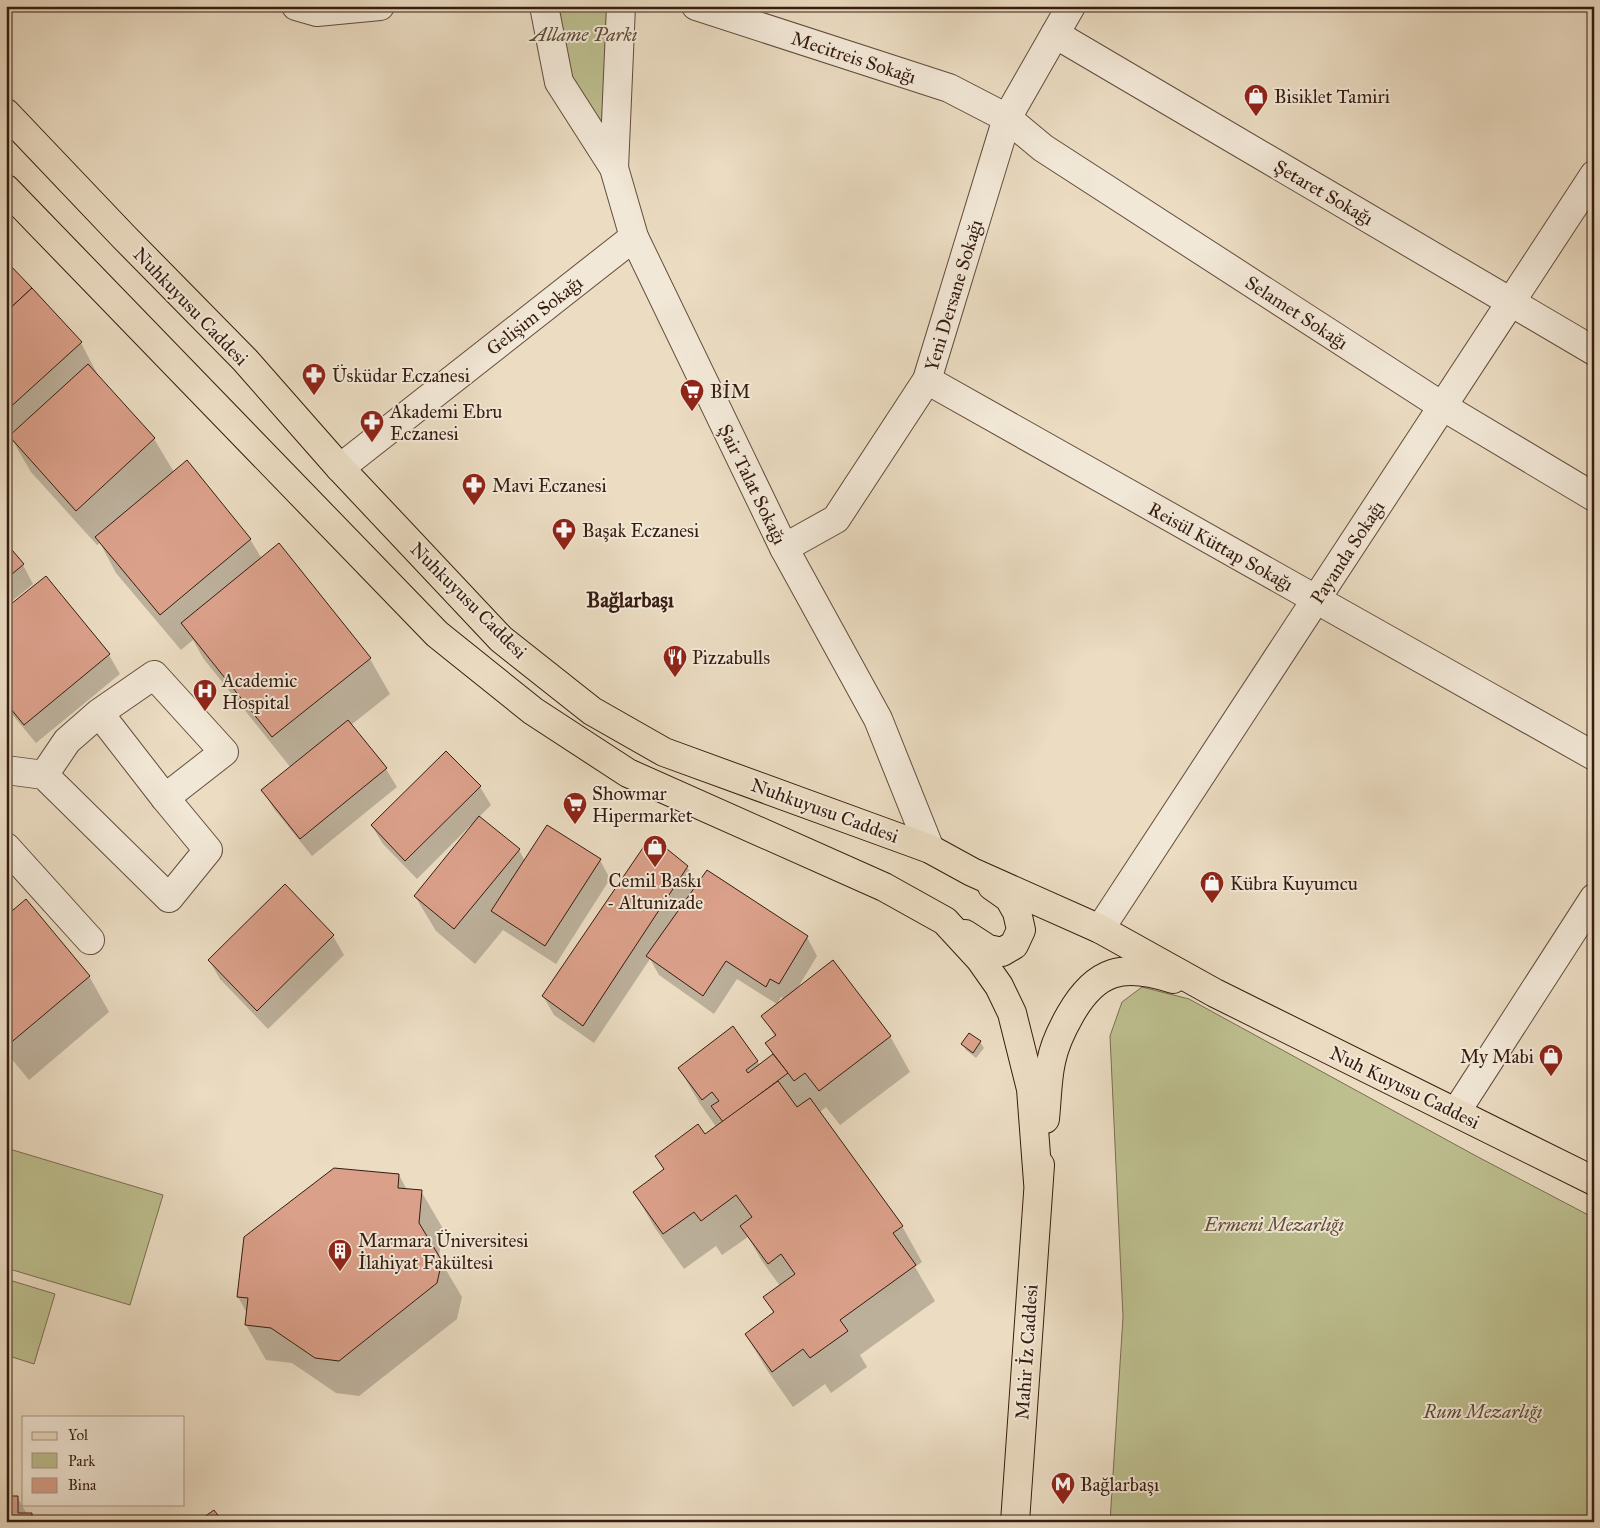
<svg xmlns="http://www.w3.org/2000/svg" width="1600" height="1528" font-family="'IM FELL Great Primer',serif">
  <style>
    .green { fill: #bdbf8f; stroke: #7a6e50 }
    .shadow { fill: #0003 }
    .building { fill: #dba08a; stroke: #361c10 }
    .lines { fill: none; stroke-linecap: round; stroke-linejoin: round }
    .minor-casing { stroke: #634c3c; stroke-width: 30 }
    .major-casing { stroke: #361c10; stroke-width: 30 }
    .minor { stroke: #f2e8d7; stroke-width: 28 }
    .major { stroke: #ebdcc2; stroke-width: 28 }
    .labels { text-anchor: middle; stroke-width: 4; stroke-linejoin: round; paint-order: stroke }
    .park-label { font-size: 19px; font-style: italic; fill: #5e4d36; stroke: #f2e8d7 }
    .street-label { font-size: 19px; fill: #361c10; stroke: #f2e8d7 }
    .poi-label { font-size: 19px; fill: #361c10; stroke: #f2e8d7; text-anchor: start }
    .quarter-label { font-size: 21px; font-weight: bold; fill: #361c10; stroke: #f2e8d7 }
  </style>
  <rect width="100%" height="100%" fill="#ebdcc2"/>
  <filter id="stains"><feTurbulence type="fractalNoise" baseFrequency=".004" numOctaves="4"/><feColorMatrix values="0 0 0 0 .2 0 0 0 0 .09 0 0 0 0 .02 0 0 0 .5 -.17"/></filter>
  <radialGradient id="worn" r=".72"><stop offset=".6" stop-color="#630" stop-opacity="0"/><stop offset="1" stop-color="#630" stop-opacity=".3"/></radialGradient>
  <g class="green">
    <path d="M 550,6 L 613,6 L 608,142 L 566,78 Z"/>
    <path d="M 1142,987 L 1189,999 L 1478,1157 L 1594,1218 L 1594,1522 L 1110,1522 L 1123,1317 L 1110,1036 L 1122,1002 Z"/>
    <path d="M 6,1148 L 163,1195 L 130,1305 L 6,1268 Z"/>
    <path d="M 6,1279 L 55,1294 L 34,1364 L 6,1355 Z"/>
  </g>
  <g class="shadow">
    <path d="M 6,262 L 81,343 L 100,379 L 154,439 L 174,472 L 250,539 L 262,559 L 370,659 L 390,694 L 351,725 L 386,769 L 397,787 L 312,856 L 274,809 L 263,791 L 291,768 L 203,658 L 193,640 L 181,650 L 116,573 L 100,543 L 97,545 L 31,472 L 10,436 L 15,432 L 6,423 Z"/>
    <path d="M 6,545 L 23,565 L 33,584 L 6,606 Z"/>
    <path d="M 45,577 L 109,655 L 120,674 L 36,743 L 6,707 L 6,610 Z"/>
    <path d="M 480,787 L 491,805 L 479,817 L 519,850 L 525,861 L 600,860 L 610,879 L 556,964 L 503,930 L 475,964 L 436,931 L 415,896 L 472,826 L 471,825 L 417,879 L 383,844 L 372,826 Z"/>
    <path d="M 687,867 L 698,885 L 807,937 L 817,956 L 797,989 L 890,1036 L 910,1072 L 840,1125 L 826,1107 L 820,1112 L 902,1226 L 922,1262 L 915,1267 L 935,1301 L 860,1355 L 867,1367 L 831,1393 L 825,1384 L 793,1407 L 767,1370 L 746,1335 L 774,1314 L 765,1298 L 780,1286 L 762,1261 L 748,1237 L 722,1255 L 716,1246 L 684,1269 L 655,1228 L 634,1192 L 664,1170 L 656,1156 L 705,1136 L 717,1128 L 700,1104 L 679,1068 L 757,1061 L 760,1065 L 773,1055 L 767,1044 L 775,1037 L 763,1016 L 785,999 L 781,997 L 777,1004 L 737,979 L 714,1014 L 659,975 L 650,959 L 594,1043 L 554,1015 L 543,996 Z"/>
    <path d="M 285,886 L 333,936 L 344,955 L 268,1029 L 220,979 L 209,960 Z"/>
    <path d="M 6,918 L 89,976 L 109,1012 L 29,1080 L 6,1052 Z"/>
    <path d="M 970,1034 L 980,1042 L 984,1048 L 976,1058 L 966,1050 L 962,1044 Z"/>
    <path d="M 399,1175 L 407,1190 L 421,1191 L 442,1227 L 439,1258 L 462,1297 L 457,1319 L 359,1396 L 336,1393 L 292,1363 L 266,1360 L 246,1325 L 247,1313 L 238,1297 Z"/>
    <path d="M 17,1497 L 27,1514 L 31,1514 L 36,1522 L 6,1522 Z"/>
  </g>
  <g class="building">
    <path d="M 6,261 L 32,288 L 6,312 Z"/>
    <path d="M 32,288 L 82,342 L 6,411 L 6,312 Z"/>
    <path d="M 88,364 L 155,438 L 76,511 L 9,436 Z"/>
    <path d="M 187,460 L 251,539 L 160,615 L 95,537 Z"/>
    <path d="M 6,543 L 24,564 L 6,579 Z"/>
    <path d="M 279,543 L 371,658 L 272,737 L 181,623 Z"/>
    <path d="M 46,576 L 110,654 L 24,725 L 6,703 L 6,608 Z"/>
    <path d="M 348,720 L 387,768 L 300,839 L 261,790 Z"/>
    <path d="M 446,751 L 481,786 L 405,861 L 371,825 Z"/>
    <path d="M 479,816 L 520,849 L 454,929 L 414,896 Z"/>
    <path d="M 547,825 L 601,859 L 545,946 L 491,911 Z"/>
    <path d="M 651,836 L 688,866 L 583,1026 L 542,996 Z"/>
    <path d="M 707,870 L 808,936 L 779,984 L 770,979 L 766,987 L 726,961 L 703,996 L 646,956 Z"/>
    <path d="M 285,884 L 334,935 L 257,1011 L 208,960 Z"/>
    <path d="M 26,899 L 90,976 L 8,1045 L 6,1043 L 6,916 Z"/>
    <path d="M 833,960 L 891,1036 L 819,1091 L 805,1073 L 794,1081 L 765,1043 L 776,1035 L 761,1016 Z"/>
    <path d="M 733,1026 L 758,1061 L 746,1070 L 748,1073 L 773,1054 L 788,1073 L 723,1122 L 711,1106 L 719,1101 L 712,1092 L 702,1100 L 678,1068 Z"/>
    <path d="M 969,1033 L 981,1041 L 973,1053 L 961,1044 Z"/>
    <path d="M 778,1081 L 797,1107 L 810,1098 L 903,1226 L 893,1233 L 916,1265 L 840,1320 L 848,1331 L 810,1358 L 803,1349 L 772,1372 L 745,1334 L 774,1312 L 763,1297 L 795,1274 L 781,1254 L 768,1264 L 740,1226 L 752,1217 L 736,1195 L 701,1221 L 694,1212 L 663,1234 L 633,1192 L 664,1169 L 655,1156 L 698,1124 L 705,1134 Z"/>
    <path d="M 334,1168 L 399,1174 L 398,1188 L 422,1190 L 419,1223 L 442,1261 L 437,1283 L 339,1361 L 315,1358 L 271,1328 L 245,1325 L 248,1298 L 237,1297 L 244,1237 Z"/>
    <path d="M 6,1496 L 18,1496 L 18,1513 L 32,1513 L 32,1522 L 6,1522 Z"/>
    <path d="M 214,1510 L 223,1522 L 197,1522 Z"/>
  </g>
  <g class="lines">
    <defs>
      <g id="minor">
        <path d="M 296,6 L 317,12 L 380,6"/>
        <path d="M 544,6 L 559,82 L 614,168 L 634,237 L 784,548 L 878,719 L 930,849"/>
        <path d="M 696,6 L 949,88 L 1007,118 L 1043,148 L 1442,406 L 1594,497"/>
        <path d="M 1055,34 L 1594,351"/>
        <path d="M 614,168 L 621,6"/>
        <path d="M 927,380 L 1594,756"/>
        <path d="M 340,468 L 634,237"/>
        <path d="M 784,548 L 836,519 L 927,380 L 1007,118 L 1071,6"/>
        <path d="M 6,770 L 44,775 L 169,898 L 208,850 L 165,798"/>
        <path d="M 44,775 L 67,741 L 99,713 L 154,675 L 224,752 L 165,798 L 99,713"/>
        <path d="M 6,847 L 90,940"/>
        <path d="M 1100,929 L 1594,175"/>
        <path d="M 1456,1112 L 1594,898"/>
      </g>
      <g id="major">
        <path d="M 6,113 L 124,237 L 245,360 L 340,468 L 501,639 L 592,711 L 664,752 L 930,849 L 972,872 L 1100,929 L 1215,993 L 1594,1181"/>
        <path d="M 6,189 L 437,634 L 533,711 L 628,773 L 884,887 L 945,921 L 980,959 L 999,986 L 1012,1013 L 1031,1089 L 1038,1182"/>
        <path d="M 965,934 L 988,949 L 1002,952 L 1014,945 L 1021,930 L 1017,912 L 1009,898 L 992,886"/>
        <path d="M 1045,1119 C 1047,1100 1047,1080 1051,1062 C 1054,1046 1062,1029 1070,1015 C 1096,969 1123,963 1173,979"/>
        <path d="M 1015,1522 L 1040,1165"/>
      </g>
    </defs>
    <use href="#minor" class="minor-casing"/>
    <use href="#major" class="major-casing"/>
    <use href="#minor" class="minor"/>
    <use href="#major" class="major"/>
  </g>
  <defs>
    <symbol id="shop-pin" viewBox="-11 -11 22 30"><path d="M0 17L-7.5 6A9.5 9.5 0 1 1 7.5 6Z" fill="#8f2418" stroke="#f2e8d7"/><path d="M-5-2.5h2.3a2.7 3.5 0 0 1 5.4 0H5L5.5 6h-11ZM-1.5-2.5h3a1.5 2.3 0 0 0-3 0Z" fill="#fff"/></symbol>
    <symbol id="pharmacy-pin" viewBox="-11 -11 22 30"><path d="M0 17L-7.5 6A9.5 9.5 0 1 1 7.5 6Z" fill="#8f2418" stroke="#f2e8d7"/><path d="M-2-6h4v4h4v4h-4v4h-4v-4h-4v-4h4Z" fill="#fff"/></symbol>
    <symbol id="supermarket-pin" viewBox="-11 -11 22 30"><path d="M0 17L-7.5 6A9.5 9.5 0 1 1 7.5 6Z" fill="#8f2418" stroke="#f2e8d7"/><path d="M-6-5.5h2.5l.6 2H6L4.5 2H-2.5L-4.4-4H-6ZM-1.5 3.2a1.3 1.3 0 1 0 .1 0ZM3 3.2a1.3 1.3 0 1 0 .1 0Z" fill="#fff"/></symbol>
    <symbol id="restaurant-pin" viewBox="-11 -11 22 30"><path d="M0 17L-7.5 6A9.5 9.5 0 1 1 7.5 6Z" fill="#8f2418" stroke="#f2e8d7"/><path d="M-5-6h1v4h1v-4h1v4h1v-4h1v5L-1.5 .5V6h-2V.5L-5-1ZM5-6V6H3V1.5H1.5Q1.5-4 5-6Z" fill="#fff"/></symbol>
    <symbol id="hospital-pin" viewBox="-11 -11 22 30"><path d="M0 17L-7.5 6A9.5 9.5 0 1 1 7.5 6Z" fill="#8f2418" stroke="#f2e8d7"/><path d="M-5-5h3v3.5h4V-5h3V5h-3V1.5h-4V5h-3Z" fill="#fff"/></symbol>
    <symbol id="building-pin" viewBox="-11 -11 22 30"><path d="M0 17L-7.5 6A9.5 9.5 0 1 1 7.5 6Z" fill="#8f2418" stroke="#f2e8d7"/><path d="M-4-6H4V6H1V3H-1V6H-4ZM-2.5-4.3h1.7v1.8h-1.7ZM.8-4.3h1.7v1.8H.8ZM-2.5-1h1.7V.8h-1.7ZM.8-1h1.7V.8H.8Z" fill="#fff"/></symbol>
    <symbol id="metro-pin" viewBox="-11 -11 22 30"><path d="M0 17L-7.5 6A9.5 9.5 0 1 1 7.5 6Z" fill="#8f2418" stroke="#f2e8d7"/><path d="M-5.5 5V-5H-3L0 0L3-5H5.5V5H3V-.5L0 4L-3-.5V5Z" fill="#fff"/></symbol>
  </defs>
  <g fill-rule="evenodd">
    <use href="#shop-pin" x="1242" y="82" width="28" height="38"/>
    <use href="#pharmacy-pin" x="300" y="361" width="28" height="38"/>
    <use href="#supermarket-pin" x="678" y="377" width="28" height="38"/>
    <use href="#pharmacy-pin" x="358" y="408" width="28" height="38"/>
    <use href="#pharmacy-pin" x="460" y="471" width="28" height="38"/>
    <use href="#pharmacy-pin" x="550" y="516" width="28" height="38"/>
    <use href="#restaurant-pin" x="661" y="643" width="28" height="38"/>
    <use href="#hospital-pin" x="191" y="677" width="28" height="38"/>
    <use href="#supermarket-pin" x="561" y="790" width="28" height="38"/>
    <use href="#shop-pin" x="641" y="833" width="28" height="38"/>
    <use href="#shop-pin" x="1198" y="869" width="28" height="38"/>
    <use href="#shop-pin" x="1537" y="1042" width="28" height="38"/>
    <use href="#building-pin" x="326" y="1237" width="28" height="38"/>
    <use href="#metro-pin" x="1049" y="1470" width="28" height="38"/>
  </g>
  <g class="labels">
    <g class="park-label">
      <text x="584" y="41">Allame Parkı</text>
      <text x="1274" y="1231">Ermeni Mezarlığı</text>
      <text x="1483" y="1418">Rum Mezarlığı</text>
    </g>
    <g class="street-label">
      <text transform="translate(854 57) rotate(18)" y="7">Mecitreis Sokağı</text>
      <text transform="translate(1324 192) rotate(30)" y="7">Şetaret Sokağı</text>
      <text transform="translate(953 295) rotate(-73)" y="7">Yeni Dersane Sokağı</text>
      <text transform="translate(191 306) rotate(46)" y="7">Nuhkuyusu Caddesi</text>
      <text transform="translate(1297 312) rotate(33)" y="7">Selamet Sokağı</text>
      <text transform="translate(534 315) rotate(-38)" y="7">Gelişim Sokağı</text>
      <text transform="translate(753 484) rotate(64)" y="7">Şair Talat Sokağı</text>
      <text transform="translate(1221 546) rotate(29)" y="7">Reisül Küttap Sokağı</text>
      <text transform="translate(1347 552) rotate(-57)" y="7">Payanda Sokağı</text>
      <text transform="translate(469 600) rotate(45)" y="7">Nuhkuyusu Caddesi</text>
      <text transform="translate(825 810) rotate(20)" y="7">Nuhkuyusu Caddesi</text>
      <text transform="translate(1405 1087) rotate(26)" y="7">Nuh Kuyusu Caddesi</text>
      <text transform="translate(1026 1352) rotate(-86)" y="7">Mahir İz Caddesi</text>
    </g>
    <g class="poi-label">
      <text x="1274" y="103">Bisiklet Tamiri</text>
      <text x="332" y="382">Üsküdar Eczanesi</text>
      <text x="710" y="398">BİM</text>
      <text x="390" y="418">Akademi Ebru<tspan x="390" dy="22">Eczanesi</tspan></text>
      <text x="492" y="492">Mavi Eczanesi</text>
      <text x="582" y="537">Başak Eczanesi</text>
      <text x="692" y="664">Pizzabulls</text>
      <text x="222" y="687">Academic<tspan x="222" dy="22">Hospital</tspan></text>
      <text x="592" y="800">Showmar<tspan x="592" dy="22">Hipermarket</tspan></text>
      <text x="655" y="887" text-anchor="middle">Cemil Baskı<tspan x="655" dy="22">- Altunizade</tspan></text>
      <text x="1230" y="890">Kübra Kuyumcu</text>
      <text x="1534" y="1063" text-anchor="end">My Mabi</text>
      <text x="358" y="1247">Marmara Üniversitesi<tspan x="358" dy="22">İlahiyat Fakültesi</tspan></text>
      <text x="1080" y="1491">Bağlarbaşı</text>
    </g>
    <g class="quarter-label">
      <text x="630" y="607">Bağlarbaşı</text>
    </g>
  </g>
  <rect width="1600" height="1528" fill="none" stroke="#ebdcc2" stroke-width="25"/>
  <rect x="8" y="8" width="1585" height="1513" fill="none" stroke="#361c10" stroke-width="2.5"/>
  <rect x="12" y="12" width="1575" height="1503" fill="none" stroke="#361c10"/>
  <rect x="22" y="1416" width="162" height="90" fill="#f2e8d7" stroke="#a79687"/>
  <rect x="32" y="1432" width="25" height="8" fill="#ebdcc2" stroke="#a79687"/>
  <text x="68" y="1440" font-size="15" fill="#361c10">Yol</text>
  <rect x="32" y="1453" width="25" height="15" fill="#bdbf8f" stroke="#a79687"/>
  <text x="68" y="1466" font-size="15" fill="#361c10">Park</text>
  <rect x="32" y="1478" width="25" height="15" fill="#dba08a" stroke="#a79687"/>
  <text x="68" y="1490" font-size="15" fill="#361c10">Bina</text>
  <rect width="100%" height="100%" filter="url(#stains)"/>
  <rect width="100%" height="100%" fill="url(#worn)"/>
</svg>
